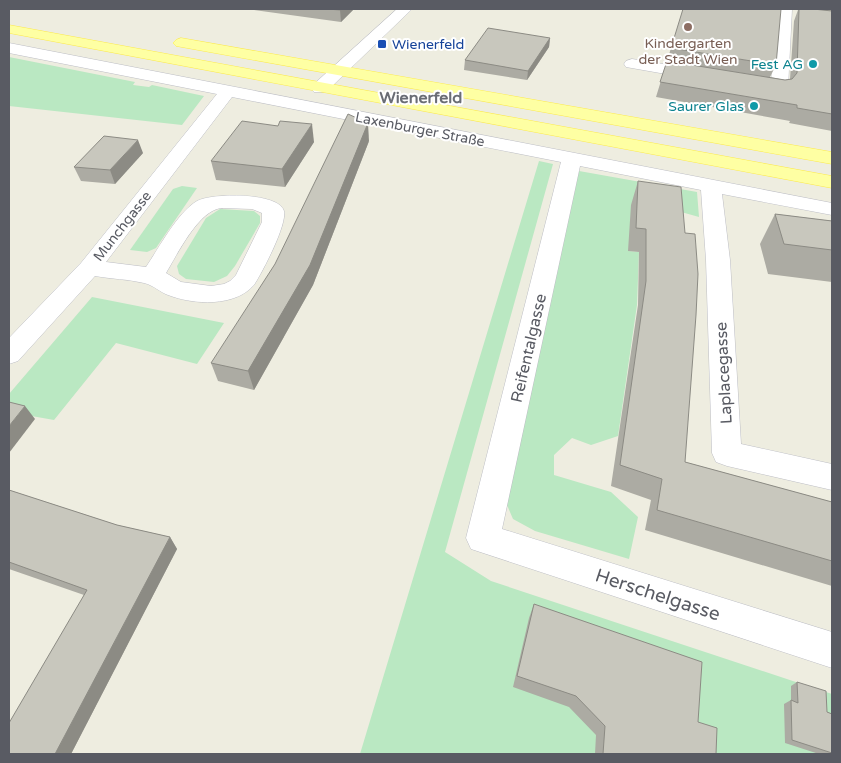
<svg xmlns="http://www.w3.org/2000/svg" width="841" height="763" font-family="'Varela Round',sans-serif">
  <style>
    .green { fill: #bae8c2 }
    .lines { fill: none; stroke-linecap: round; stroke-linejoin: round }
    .street-casing { stroke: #bdbec5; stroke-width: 1 }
    .primary-casing { stroke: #fdea4a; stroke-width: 1 }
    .street { fill: #fff; fill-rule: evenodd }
    .primary { fill: #feffa3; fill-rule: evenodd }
    .wall { fill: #acaba3 }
    .shaded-wall { fill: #8c8b84 }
    .building { fill: #c8c7bd; stroke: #8c8b84 }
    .education-dot { fill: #8d6e63; stroke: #fff; stroke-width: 2 }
    .transit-dot { fill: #1a4fb4; stroke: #fff; stroke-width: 2 }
    .culture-dot { fill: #0f9aa8; stroke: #fff; stroke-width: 2 }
    .labels { text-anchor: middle; stroke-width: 4; stroke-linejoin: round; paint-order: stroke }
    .far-education-label { font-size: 14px; fill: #785e54; stroke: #fff }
    .far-transit-label { font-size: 14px; fill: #164399; stroke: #fff; text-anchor: start }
    .far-culture-label { font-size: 14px; fill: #0d838f; stroke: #fff; text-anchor: end }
    .far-street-label { font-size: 14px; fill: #595b63; stroke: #fff }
    .far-quarter-label { font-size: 16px; font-weight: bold; fill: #6a6d75; stroke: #fff }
    .street-label { font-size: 16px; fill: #595b63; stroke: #fff }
    .near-street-label { font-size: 19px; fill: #595b63; stroke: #fff }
  </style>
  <rect width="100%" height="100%" fill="#eeede0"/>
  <g class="green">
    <path d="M 9,57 L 135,82 L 133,85 L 149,87 L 152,85 L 204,96 L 182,125 L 9,106 Z"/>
    <path d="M 539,161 L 553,164 L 445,552 L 491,581 L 832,694 L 832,754 L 360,754 Z"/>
    <path d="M 579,171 L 697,192 L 699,217 L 674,210 L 629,251 L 639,252 L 637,305 L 618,436 L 591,445 L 572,438 L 554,455 L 554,475 L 611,492 L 638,517 L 629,559 L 535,531 L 513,519 L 507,505 Z"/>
    <path d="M 182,186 L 197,188 L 156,248 L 147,252 L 130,250 L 173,189 Z"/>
    <path d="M 220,209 L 254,211 L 260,216 L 260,223 L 235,266 L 227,276 L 214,282 L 186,279 L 179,274 L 177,266 L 206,218 Z"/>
    <path d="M 92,297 L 224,323 L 197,364 L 116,343 L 54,420 L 9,412 L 9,394 Z"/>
  </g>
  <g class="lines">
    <defs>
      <g id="street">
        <path d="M 397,9 L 412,9 L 326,92 L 314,92 L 311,88 L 314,84 Z"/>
        <path d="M 778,9 L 792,9 L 788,88 L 785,92 L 779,93 L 744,87 L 742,83 L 744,79 L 750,78 L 771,82 Z"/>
        <path d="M 9,43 L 832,203 L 832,215 L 722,194 L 730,260 L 741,444 L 832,464 L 832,490 L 727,466 L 716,462 L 712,453 L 706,260 L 701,190 L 580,166 L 502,529 L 832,632 L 832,668 L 471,549 L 466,538 L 561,162 L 232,97 L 106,262 L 146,267 C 159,248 177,213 197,201 C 211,193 279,192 284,211 C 287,225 263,271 254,285 C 235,307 194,305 168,295 C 160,292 153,285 144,283 C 128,279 111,279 95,276 L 18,361 L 9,364 L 9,338 L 81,263 L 217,94 L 9,53 ZM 222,208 L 252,209 L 262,213 L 262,222 L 236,275 L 230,281 L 224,284 L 211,286 L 181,282 L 166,273 C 177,255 199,209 222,208 Z"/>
        <path d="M 632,59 L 700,70 L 706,71 L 708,75 L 706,79 L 700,80 L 626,67 L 624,64 L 626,61 Z"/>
      </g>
      <g id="primary">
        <path d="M 9,25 L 832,176 L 832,188 L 9,33 Z"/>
        <path d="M 181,38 L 832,152 L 832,164 L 176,46 L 173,43 L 176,40 Z"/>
      </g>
    </defs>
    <use href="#street" class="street-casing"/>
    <use href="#primary" class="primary-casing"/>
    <use href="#street" class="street"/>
    <use href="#primary" class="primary"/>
  </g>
  <g class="wall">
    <path d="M 246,9 L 354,9 L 341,22 Z"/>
    <path d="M 793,9 L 832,9 L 832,131 L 789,123 L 790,121 L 656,97 L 671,48 L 776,65 L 770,77 L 785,80 L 790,79 L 794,21 L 798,10 Z"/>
    <path d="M 550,38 L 549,47 L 527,80 L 464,70 L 465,60 Z"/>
    <path d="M 278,126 L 314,142 L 285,187 L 216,180 L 211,161 Z"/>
    <path d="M 369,141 L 313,285 L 254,390 L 218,381 L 211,363 Z"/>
    <path d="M 143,153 L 115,184 L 81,181 L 74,167 Z"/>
    <path d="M 638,181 L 685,462 L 832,502 L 832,586 L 645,530 L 651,500 L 611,486 L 638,305 L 639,252 L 628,251 L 631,205 Z"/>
    <path d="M 775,214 L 832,221 L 832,282 L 768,274 L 760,244 Z"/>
    <path d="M 9,490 L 117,525 L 170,537 L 177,549 L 71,754 L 9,754 L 84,595 L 9,569 Z"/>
    <path d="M 534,604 L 698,722 L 716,754 L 595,754 L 596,735 L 569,707 L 513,687 L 529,618 Z"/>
    <path d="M 797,682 L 827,712 L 832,714 L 832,754 L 819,754 L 785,743 L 784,704 L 791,700 L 791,686 Z"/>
  </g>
  <g class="shaded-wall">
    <path d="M 342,9 L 354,9 L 341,22 L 340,10 Z"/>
    <path d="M 550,38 L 549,47 L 527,80 L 528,71 Z"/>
    <path d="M 368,123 L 369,141 L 313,285 L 254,390 L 248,371 Z"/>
    <path d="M 312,124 L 314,142 L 285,187 L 282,169 Z"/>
    <path d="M 138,140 L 143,153 L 115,184 L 110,170 Z"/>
    <path d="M 25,406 L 35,419 L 9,453 L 9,426 Z"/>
    <path d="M 170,537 L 177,549 L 71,754 L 55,754 Z"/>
  </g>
  <g class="building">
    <path d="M 327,9 L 342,9 L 340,10 Z"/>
    <path d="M 683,9 L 781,9 L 776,65 L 671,48 Z"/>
    <path d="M 799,9 L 813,9 L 832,11 L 832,114 L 797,108 L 797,105 L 660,82 L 667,61 L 785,80 L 792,79 L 797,73 Z"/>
    <path d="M 488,28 L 550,38 L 528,71 L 465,60 Z"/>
    <path d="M 348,114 L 368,123 L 310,265 L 248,371 L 211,363 L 275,264 Z"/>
    <path d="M 242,121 L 278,126 L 280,121 L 312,124 L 282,169 L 211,161 Z"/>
    <path d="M 104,136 L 138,140 L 110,170 L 74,167 Z"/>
    <path d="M 638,181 L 681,187 L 685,233 L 695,234 L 698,274 L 696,315 L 685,462 L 832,502 L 832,561 L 657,510 L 662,479 L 620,465 L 646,281 L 646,229 L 636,228 Z"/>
    <path d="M 775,214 L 832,221 L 832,250 L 784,244 Z"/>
    <path d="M 9,402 L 25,406 L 9,426 Z"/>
    <path d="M 9,490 L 117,525 L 170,537 L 55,754 L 9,754 L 9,723 L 87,590 L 9,562 Z"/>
    <path d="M 534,604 L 702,662 L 698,722 L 717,728 L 716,754 L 603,754 L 605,726 L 576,696 L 517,676 Z"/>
    <path d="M 797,682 L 826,691 L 827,712 L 832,714 L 832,753 L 792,740 L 791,700 L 798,703 Z"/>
  </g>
  <circle class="education-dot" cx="688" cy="27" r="5"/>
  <rect class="transit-dot" x="377" y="39" width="10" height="10" rx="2.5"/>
  <g class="culture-dot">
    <circle cx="813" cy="64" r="5"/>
    <circle cx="754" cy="106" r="5"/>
  </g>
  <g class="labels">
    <g class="far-education-label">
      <text x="688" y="48">Kindergarten<tspan x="688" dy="16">der Stadt Wien</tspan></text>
    </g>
    <g class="far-transit-label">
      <text x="392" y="49">Wienerfeld</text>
    </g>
    <g class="far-culture-label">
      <text x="803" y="69">Fest AG</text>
      <text x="744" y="111">Saurer Glas</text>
    </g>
    <g class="far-street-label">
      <text transform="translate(420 129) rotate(11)" y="5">Laxenburger Straße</text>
      <text transform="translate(122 226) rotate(-52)" y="5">Munchgasse</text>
    </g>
    <g class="far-quarter-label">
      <text x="421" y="103">Wienerfeld</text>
    </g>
    <g class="street-label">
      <text transform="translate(528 348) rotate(-77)" y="6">Reifentalgasse</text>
      <text transform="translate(723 373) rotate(-93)" y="6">Laplacegasse</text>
    </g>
    <g class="near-street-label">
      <text transform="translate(658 594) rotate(18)" y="7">Herschelgasse</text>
    </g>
  </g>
  <rect width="841" height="763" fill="none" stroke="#595b63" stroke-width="20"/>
</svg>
